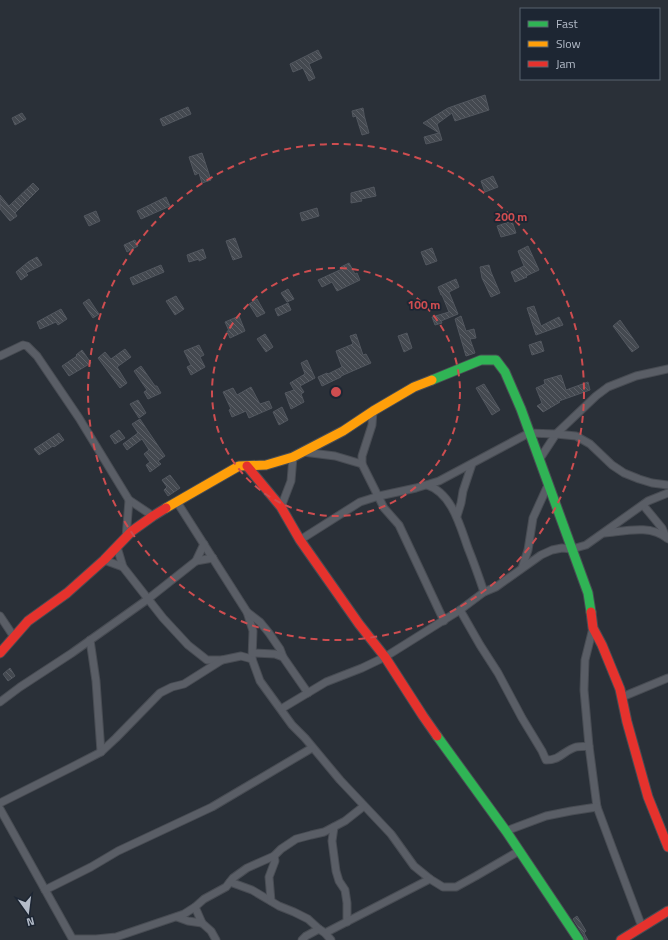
<svg xmlns="http://www.w3.org/2000/svg" width="668" height="940" font-family="'Titillium Web',sans-serif">
  <style>
    .building { fill: url(#building-back-hatch); stroke: #52575f }
    .lines { fill: none; stroke-linecap: round; stroke-linejoin: round }
    .street-casing { stroke: #484c53; stroke-width: 9 }
    .fast-casing { stroke: #484c53; stroke-width: 11 }
    .slow-casing { stroke: #484c53; stroke-width: 11 }
    .jam-casing { stroke: #484c53; stroke-width: 11 }
    .street { stroke: #5a5e66; stroke-width: 7 }
    .fast { stroke: #30b455; stroke-width: 9 }
    .slow { stroke: #ff9f0a; stroke-width: 9 }
    .jam { stroke: #e5322d; stroke-width: 9 }
    .ring { fill: none; stroke: #ce4d50; stroke-width: 2; stroke-dasharray: 7 5 }
    .centre { fill: #ce4d50; stroke: #1d2633; stroke-width: 2 }
    .ring-label { font-size: 12px; text-anchor: middle; font-weight: bold; fill: #ce4d50; stroke: #1d2633; stroke-width: 3.5; stroke-linejoin: round; paint-order: stroke }
  </style>
  <defs>
    <pattern id="building-back-hatch" width="6" height="6" patternUnits="userSpaceOnUse"><rect width="6" height="6" fill="#444950"/><path d="M-1 5l2 2M0 0l6 6M5-1l2 2" fill="none" stroke="#5d6168"/></pattern>
  </defs>
  <rect width="100%" height="100%" fill="#2a3038"/>
  <g class="building">
    <path d="M 318,50 L 322,58 L 309,64 L 315,78 L 309,81 L 303,68 L 293,72 L 290,64 Z"/>
    <path d="M 485,95 L 489,110 L 455,121 L 452,113 L 437,124 L 442,140 L 426,144 L 424,137 L 439,133 L 423,123 L 448,108 Z"/>
    <path d="M 188,107 L 191,114 L 163,126 L 160,119 Z"/>
    <path d="M 363,108 L 364,114 L 364,115 L 369,133 L 362,135 L 356,116 L 353,117 L 352,111 Z"/>
    <path d="M 22,113 L 26,119 L 15,125 L 12,118 Z"/>
    <path d="M 202,153 L 211,180 L 202,183 L 199,173 L 195,175 L 189,157 Z"/>
    <path d="M 493,176 L 498,187 L 485,192 L 481,181 Z"/>
    <path d="M 33,183 L 39,189 L 15,213 L 17,216 L 10,221 L 0,209 L 0,195 L 9,206 Z"/>
    <path d="M 374,187 L 376,196 L 361,199 L 362,201 L 351,203 L 351,193 Z"/>
    <path d="M 166,197 L 170,206 L 141,219 L 137,211 Z"/>
    <path d="M 317,208 L 319,216 L 302,221 L 300,213 Z"/>
    <path d="M 96,211 L 100,221 L 89,226 L 84,216 Z"/>
    <path d="M 512,221 L 516,233 L 501,237 L 497,226 Z"/>
    <path d="M 235,238 L 242,257 L 233,260 L 226,241 Z"/>
    <path d="M 135,240 L 138,246 L 127,252 L 124,245 Z"/>
    <path d="M 528,246 L 539,270 L 526,276 L 527,277 L 515,282 L 511,272 L 524,266 L 518,251 Z"/>
    <path d="M 432,248 L 437,261 L 426,265 L 421,252 Z"/>
    <path d="M 203,249 L 206,258 L 199,261 L 199,259 L 189,262 L 187,255 Z"/>
    <path d="M 37,257 L 42,265 L 26,273 L 28,275 L 21,280 L 16,272 L 28,262 Z"/>
    <path d="M 349,263 L 355,274 L 357,273 L 360,280 L 337,291 L 332,282 L 322,287 L 318,280 L 342,269 L 341,267 Z"/>
    <path d="M 161,265 L 164,272 L 133,285 L 130,278 Z"/>
    <path d="M 489,265 L 491,272 L 500,293 L 491,297 L 482,278 L 480,267 Z"/>
    <path d="M 456,279 L 459,287 L 449,292 L 458,314 L 441,321 L 442,323 L 435,325 L 432,317 L 449,312 L 442,295 L 441,295 L 438,287 Z"/>
    <path d="M 288,289 L 294,299 L 287,302 L 281,293 Z"/>
    <path d="M 176,296 L 184,309 L 175,315 L 166,301 Z"/>
    <path d="M 89,299 L 99,314 L 93,318 L 83,303 Z"/>
    <path d="M 257,299 L 265,313 L 257,317 L 249,304 Z"/>
    <path d="M 288,303 L 291,310 L 278,316 L 275,309 Z"/>
    <path d="M 534,306 L 541,326 L 559,317 L 563,325 L 555,328 L 536,335 L 527,308 Z"/>
    <path d="M 61,309 L 67,319 L 58,325 L 56,322 L 40,329 L 37,322 L 48,316 Z"/>
    <path d="M 239,316 L 245,331 L 230,338 L 227,331 L 229,331 L 225,322 Z"/>
    <path d="M 461,316 L 466,331 L 474,329 L 476,338 L 470,339 L 475,353 L 466,356 L 455,319 Z"/>
    <path d="M 620,320 L 639,347 L 632,352 L 613,326 Z"/>
    <path d="M 407,333 L 412,348 L 404,352 L 398,336 Z"/>
    <path d="M 265,334 L 273,347 L 266,352 L 257,339 Z"/>
    <path d="M 356,334 L 363,355 L 366,354 L 371,363 L 341,376 L 341,377 L 322,386 L 318,377 L 327,373 L 328,374 L 342,367 L 336,351 L 353,344 L 350,336 Z"/>
    <path d="M 541,341 L 544,351 L 532,355 L 529,345 Z"/>
    <path d="M 199,345 L 204,355 L 200,357 L 205,367 L 191,375 L 187,367 L 191,365 L 184,351 Z"/>
    <path d="M 125,349 L 131,357 L 117,367 L 127,383 L 120,388 L 98,358 L 105,352 L 111,359 Z"/>
    <path d="M 82,350 L 91,363 L 69,376 L 62,366 L 77,356 L 76,355 Z"/>
    <path d="M 307,360 L 315,378 L 300,386 L 304,392 L 301,394 L 304,402 L 291,409 L 285,393 L 294,390 L 290,383 L 305,374 L 301,363 Z"/>
    <path d="M 141,366 L 155,386 L 157,386 L 161,393 L 148,399 L 144,392 L 147,390 L 134,371 Z"/>
    <path d="M 561,375 L 566,390 L 588,382 L 590,390 L 559,401 L 560,402 L 543,412 L 537,406 L 542,403 L 536,388 L 545,384 L 544,380 Z"/>
    <path d="M 484,384 L 500,410 L 492,415 L 476,388 Z"/>
    <path d="M 251,387 L 260,404 L 269,401 L 272,408 L 249,418 L 246,411 L 232,417 L 229,410 L 231,409 L 223,392 L 233,388 L 237,395 Z"/>
    <path d="M 138,400 L 146,413 L 139,418 L 130,404 Z"/>
    <path d="M 282,407 L 288,420 L 279,425 L 273,412 Z"/>
    <path d="M 140,419 L 148,431 L 165,456 L 158,461 L 161,464 L 150,472 L 146,465 L 150,462 L 144,454 L 149,450 L 142,439 L 127,450 L 123,444 L 138,433 L 132,424 Z"/>
    <path d="M 119,430 L 125,438 L 115,444 L 110,436 Z"/>
    <path d="M 59,433 L 64,440 L 54,447 L 53,446 L 39,455 L 34,449 Z"/>
    <path d="M 170,475 L 180,488 L 168,496 L 164,490 L 167,487 L 162,480 Z"/>
    <path d="M 10,668 L 15,676 L 8,681 L 3,674 Z"/>
    <path d="M 577,916 L 586,931 L 584,933 L 588,940 L 585,940 L 584,936 L 573,919 Z"/>
  </g>
  <g class="lines">
    <defs>
      <g id="street">
        <path d="M 0,356 L 23,345 L 27,346 L 37,356 L 79,418 L 129,500 L 153,516"/>
        <path d="M 373,411 L 372,425 L 362,456 L 362,464 L 384,508 L 399,525 L 444,621"/>
        <path d="M 303,452 L 335,456 L 362,464"/>
        <path d="M 539,460 L 556,434 L 596,396 L 608,387 L 636,376 L 668,369"/>
        <path d="M 427,485 C 452,493 460,526 468,548 C 474,563 479,577 484,592"/>
        <path d="M 177,502 L 247,612 L 253,631 L 252,659 L 260,681 L 292,725 L 305,738 L 340,780 L 391,834 L 414,866 L 430,879 L 443,887 L 456,887 L 476,876 L 519,851"/>
        <path d="M 643,505 L 662,528 L 666,537"/>
        <path d="M 281,507 L 291,481 L 293,457"/>
        <path d="M 457,516 L 461,503 L 463,491 L 472,464"/>
        <path d="M 605,533 C 625,531 651,524 668,539"/>
        <path d="M 126,538 L 129,500"/>
        <path d="M 300,540 L 360,502 L 379,496 L 416,488 L 439,481 L 529,433 L 556,434 L 576,436 L 590,444 L 612,465 L 624,473 L 639,479 L 652,483 L 668,485"/>
        <path d="M 117,547 L 123,567 L 163,618 L 188,645 L 207,660 L 222,660 L 241,656 L 252,659"/>
        <path d="M 104,560 L 123,567"/>
        <path d="M 196,561 L 213,558"/>
        <path d="M 522,568 L 528,550 L 533,518 L 548,485"/>
        <path d="M 460,610 L 480,645 L 498,673 L 522,718 L 542,751 L 546,760 C 561,760 563,751 576,747 C 580,746 585,747 589,746"/>
        <path d="M 247,612 L 260,622 L 269,633 L 280,649 L 283,657 L 308,693"/>
        <path d="M 0,616 L 14,637"/>
        <path d="M 593,628 L 585,660 L 584,690 L 589,746 L 597,807 L 613,850 L 642,927"/>
        <path d="M 90,640 L 96,681 L 101,752"/>
        <path d="M 253,653 L 275,654 L 283,657"/>
        <path d="M 622,697 L 668,678"/>
        <path d="M 0,702 L 20,687 L 72,653 L 148,599 L 196,561 L 204,544"/>
        <path d="M 281,709 L 326,682 L 362,668 L 385,657 L 460,610 L 484,592 L 496,587 L 541,555 L 552,550 L 562,548 L 572,549 L 586,545 L 648,501 L 668,493"/>
        <path d="M 0,803 L 72,767 L 101,752 L 116,738 L 160,693 L 172,687 L 184,684 L 222,660"/>
        <path d="M 0,809 L 73,940"/>
        <path d="M 334,827 L 332,841 L 336,871 L 339,881 L 345,890 L 347,903 L 347,922"/>
        <path d="M 506,831 L 546,816 L 571,811 L 597,807"/>
        <path d="M 230,882 L 252,890 L 279,906 L 294,912 L 308,919 L 319,929"/>
        <path d="M 45,890 L 91,867 L 118,851 L 212,807 L 312,748"/>
        <path d="M 271,901 L 269,877 L 275,861 L 274,856"/>
        <path d="M 195,907 L 202,923 L 211,931 L 216,940"/>
        <path d="M 177,917 L 188,921 L 202,923"/>
        <path d="M 325,933 L 430,879"/>
        <path d="M 73,939 L 96,939 L 116,937 L 184,914 L 195,907 L 204,899 L 226,887 L 233,878 L 247,868 L 274,856 L 281,849 L 296,839 L 311,835 L 324,832 L 345,821 L 364,806"/>
        <path d="M 302,940 L 306,936 L 319,929 L 325,933 L 331,940"/>
      </g>
      <g id="fast">
        <path d="M 432,380 L 481,360 L 496,360 L 505,372 L 521,409 L 588,593 L 591,612"/>
        <path d="M 437,736 L 506,831 L 579,940"/>
      </g>
      <path id="slow" d="M 166,508 L 239,466 L 266,465 L 293,457 L 343,431 L 373,411 L 414,387 L 432,380"/>
      <g id="jam">
        <path d="M 247,466 L 281,507 L 300,540 L 359,624 L 385,657 L 423,716 L 437,736"/>
        <path d="M 591,612 L 593,628 L 602,645 L 620,689 L 627,722 L 648,797 L 668,847"/>
        <path d="M 0,653 L 28,621 L 67,593 L 104,560 L 132,531 L 153,516 L 166,508"/>
        <path d="M 621,940 L 668,911"/>
      </g>
    </defs>
    <use href="#street" class="street-casing"/>
    <use href="#fast" class="fast-casing"/>
    <use href="#slow" class="slow-casing"/>
    <use href="#jam" class="jam-casing"/>
    <use href="#street" class="street"/>
    <use href="#fast" class="fast"/>
    <use href="#slow" class="slow"/>
    <use href="#jam" class="jam"/>
  </g>
  <g class="ring">
    <circle cx="336" cy="392" r="124"/>
    <circle cx="336" cy="392" r="248"/>
  </g>
  <circle cx="336" cy="392" r="6" class="centre"/>
  <g class="ring-label">
    <text x="511" y="221">200 m</text>
    <text x="424" y="309">100 m</text>
  </g>
  <rect x="520" y="8" width="140" height="72" fill="#1d2633" stroke="#59626f"/>
  <rect x="528" y="21" width="20" height="6" fill="#30b455" stroke="#59626f"/>
  <text x="556" y="28" font-size="12" fill="#b4bcc9">Fast</text>
  <rect x="528" y="41" width="20" height="6" fill="#ff9f0a" stroke="#59626f"/>
  <text x="556" y="48" font-size="12" fill="#b4bcc9">Slow</text>
  <rect x="528" y="61" width="20" height="6" fill="#e5322d" stroke="#59626f"/>
  <text x="556" y="68" font-size="12" fill="#b4bcc9">Jam</text>
  <g transform="translate(28 912) rotate(166)" stroke="#1d2633" stroke-width="3" paint-order="stroke">
  <path d="M0-3L7 15L0 10L-7 15Z" fill="#b4bcc9"/>
  <text y="-6" font-size="11" font-weight="bold" text-anchor="middle" fill="#b4bcc9">N</text>
  </g>
</svg>
